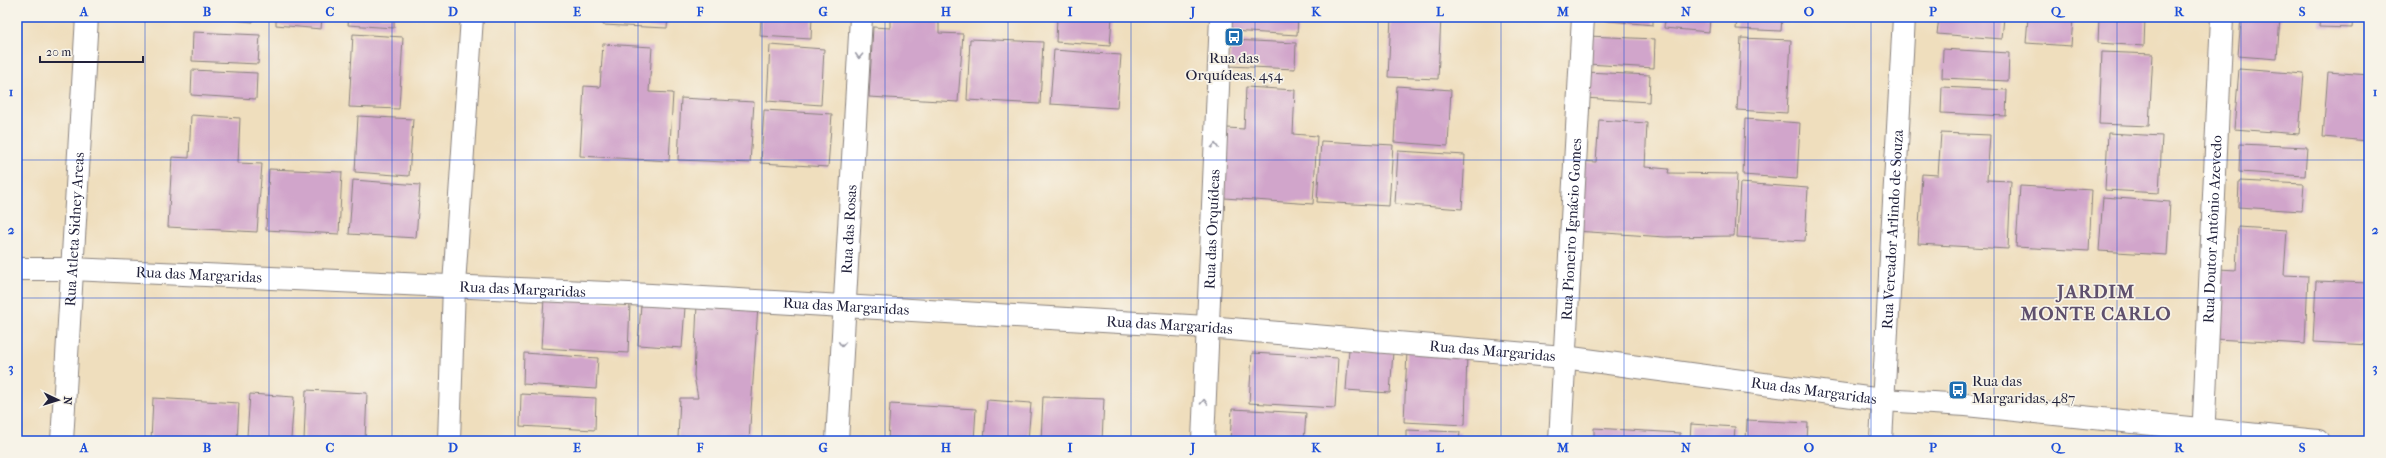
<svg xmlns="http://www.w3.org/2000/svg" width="2386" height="458" font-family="'IM FELL French Canon',serif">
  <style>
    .building { fill: #d1a5cb }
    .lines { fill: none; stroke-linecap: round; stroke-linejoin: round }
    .minor-casing { stroke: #88807c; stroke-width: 24 }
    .minor { stroke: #fff; stroke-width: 22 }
    .oneway { stroke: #9c9ca7 }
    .grid { fill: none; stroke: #1d4ed8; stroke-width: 1; stroke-opacity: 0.55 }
    .labels { text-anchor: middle; stroke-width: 3.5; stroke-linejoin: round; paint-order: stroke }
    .poi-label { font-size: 15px; fill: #22223b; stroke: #f7f3e8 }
    .street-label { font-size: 15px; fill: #22223b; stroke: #f7f3e8 }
    .district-label { font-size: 19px; font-weight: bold; letter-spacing: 1px; fill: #5f506d; stroke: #f7f3e8 }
    .neatline { fill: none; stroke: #1d4ed8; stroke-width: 1.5 }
    .grid-label { font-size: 13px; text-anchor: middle; font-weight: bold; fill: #1d4ed8 }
  </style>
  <rect width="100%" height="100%" fill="#f7f3e8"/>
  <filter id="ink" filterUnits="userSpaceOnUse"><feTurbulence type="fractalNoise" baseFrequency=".025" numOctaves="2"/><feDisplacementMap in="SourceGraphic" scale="8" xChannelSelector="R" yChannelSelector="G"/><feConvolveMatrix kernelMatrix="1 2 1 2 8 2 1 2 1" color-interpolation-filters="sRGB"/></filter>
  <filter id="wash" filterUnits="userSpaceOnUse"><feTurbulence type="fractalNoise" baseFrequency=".012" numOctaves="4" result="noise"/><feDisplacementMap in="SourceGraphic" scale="16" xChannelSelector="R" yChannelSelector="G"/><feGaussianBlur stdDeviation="0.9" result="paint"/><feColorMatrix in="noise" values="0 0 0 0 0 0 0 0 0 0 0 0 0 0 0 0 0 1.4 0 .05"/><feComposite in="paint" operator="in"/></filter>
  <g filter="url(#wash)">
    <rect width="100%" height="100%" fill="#efdebd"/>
    <g id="blocks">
      <g class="building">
        <path d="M 204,17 L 253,17 L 253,22 Z"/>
        <path d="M 276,17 L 322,17 L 321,29 L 276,25 Z"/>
        <path d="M 349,17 L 394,17 L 394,28 L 348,25 Z"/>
        <path d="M 603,17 L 668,17 L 667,28 L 603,25 Z"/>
        <path d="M 761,17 L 812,17 L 811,39 L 760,36 Z"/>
        <path d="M 890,17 L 939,17 L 939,33 L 963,34 L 958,102 L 869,97 L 873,27 L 890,28 Z"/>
        <path d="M 1057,17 L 1112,17 L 1110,46 L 1056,42 Z"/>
        <path d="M 1231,17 L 1298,17 L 1297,35 L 1231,31 Z"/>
        <path d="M 1391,17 L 1441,17 L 1438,79 L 1388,77 Z"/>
        <path d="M 1588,17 L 1653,17 L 1653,25 L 1588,19 Z"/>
        <path d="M 1665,17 L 1710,17 L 1709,32 L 1664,28 Z"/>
        <path d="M 1737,17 L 1782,17 L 1781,31 L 1736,29 Z"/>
        <path d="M 1939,17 L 2004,17 L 2002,39 L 1937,34 Z"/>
        <path d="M 2028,17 L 2073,17 L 2071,46 L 2026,43 Z"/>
        <path d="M 2099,17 L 2145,17 L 2144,46 L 2098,43 Z"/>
        <path d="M 2241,17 L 2280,17 L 2277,59 L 2238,56 Z"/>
        <path d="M 2320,17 L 2353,17 L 2352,28 L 2319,27 Z"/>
        <path d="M 193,32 L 260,35 L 258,64 L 192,61 Z"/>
        <path d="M 353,34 L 403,37 L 399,109 L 349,107 Z"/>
        <path d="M 1588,36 L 1655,39 L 1654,68 L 1587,64 Z"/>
        <path d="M 1741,38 L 1791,40 L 1787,113 L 1737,110 Z"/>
        <path d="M 970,39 L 1043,42 L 1040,104 L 967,100 Z"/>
        <path d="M 1231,40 L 1296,43 L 1295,69 L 1229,66 Z"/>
        <path d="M 603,44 L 652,47 L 649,92 L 673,93 L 669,161 L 580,156 L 584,86 L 600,87 Z"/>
        <path d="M 770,45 L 824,49 L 821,105 L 767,101 Z"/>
        <path d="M 1943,49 L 2009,53 L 2008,81 L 1942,78 Z"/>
        <path d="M 1054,50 L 1121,55 L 1117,108 L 1050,104 Z"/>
        <path d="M 2102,52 L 2153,54 L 2149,126 L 2099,124 Z"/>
        <path d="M 2239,69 L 2304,74 L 2299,134 L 2234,129 Z"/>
        <path d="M 192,70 L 257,73 L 256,99 L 191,95 Z"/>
        <path d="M 1585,72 L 1650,75 L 1649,102 L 1584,98 Z"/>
        <path d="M 2328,72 L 2369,75 L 2368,141 L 2323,137 Z"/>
        <path d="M 1397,86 L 1451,90 L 1448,146 L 1394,142 Z"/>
        <path d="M 1246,87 L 1295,90 L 1293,134 L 1317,136 L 1313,204 L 1224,198 L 1227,128 L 1244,129 Z"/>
        <path d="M 1942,87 L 2007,90 L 2006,116 L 1941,113 Z"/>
        <path d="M 681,98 L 754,102 L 750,163 L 678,160 Z"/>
        <path d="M 764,110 L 832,114 L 828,167 L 761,163 Z"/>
        <path d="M 191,115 L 240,118 L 238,163 L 262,164 L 257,232 L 168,227 L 172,157 L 189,158 Z"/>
        <path d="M 358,116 L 413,119 L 409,176 L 355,172 Z"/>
        <path d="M 1745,119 L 1800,123 L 1797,179 L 1743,175 Z"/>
        <path d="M 1599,120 L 1647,123 L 1645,167 L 1669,169 L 1668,173 L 1737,174 L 1734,236 L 1665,237 L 1575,231 L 1580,161 L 1596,162 Z"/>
        <path d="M 1941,133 L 1990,135 L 1987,180 L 2011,181 L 2008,249 L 1918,244 L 1922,174 L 1938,175 Z"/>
        <path d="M 2108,133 L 2162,136 L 2159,193 L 2105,190 Z"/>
        <path d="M 1321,141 L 1393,145 L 1389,206 L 1317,202 Z"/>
        <path d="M 2240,144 L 2307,147 L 2305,176 L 2239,172 Z"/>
        <path d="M 1398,151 L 1465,155 L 1462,209 L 1395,204 Z"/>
        <path d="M 269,169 L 342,172 L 339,234 L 266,230 Z"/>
        <path d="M 353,180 L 420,185 L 416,238 L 349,234 Z"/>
        <path d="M 2239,181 L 2304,184 L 2302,211 L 2238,207 Z"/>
        <path d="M 1740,183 L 1808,188 L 1805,241 L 1737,237 Z"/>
        <path d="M 2020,186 L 2092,190 L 2089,251 L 2016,247 Z"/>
        <path d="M 2103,197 L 2170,202 L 2167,255 L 2099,251 Z"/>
        <path d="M 2238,227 L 2287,230 L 2284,275 L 2308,276 L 2305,344 L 2215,339 L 2219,269 L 2236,270 Z"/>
        <path d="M 2316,281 L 2369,283 L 2369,345 L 2313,342 Z"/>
        <path d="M 544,298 L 630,303 L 628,353 L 541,348 Z"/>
        <path d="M 641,304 L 685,307 L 682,348 L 638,345 Z"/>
        <path d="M 697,304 L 758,306 L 749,441 L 678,438 L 680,398 L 698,398 L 694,376 Z"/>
        <path d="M 1349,349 L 1393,352 L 1390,393 L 1346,390 Z"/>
        <path d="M 1407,351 L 1467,353 L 1465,425 L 1404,422 Z"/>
        <path d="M 524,353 L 598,358 L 596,389 L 523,384 Z"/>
        <path d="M 1252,353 L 1338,358 L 1335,408 L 1249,403 Z"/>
        <path d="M 306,390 L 367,393 L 365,441 L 304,441 Z"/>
        <path d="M 250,394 L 294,397 L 291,439 L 247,436 Z"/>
        <path d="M 521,394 L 596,398 L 595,430 L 520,426 Z"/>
        <path d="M 1043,397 L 1104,399 L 1102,441 L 1041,441 Z"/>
        <path d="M 153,398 L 239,403 L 237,441 L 151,441 Z"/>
        <path d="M 987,400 L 1031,403 L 1028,441 L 984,441 Z"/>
        <path d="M 890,404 L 976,409 L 974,441 L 888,441 Z"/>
        <path d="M 1232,409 L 1306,413 L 1304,441 L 1230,440 Z"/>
        <path d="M 1747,420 L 1808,423 L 1807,441 L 1746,441 Z"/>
        <path d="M 1691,424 L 1735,427 L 1734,441 L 1690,441 Z"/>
        <path d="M 1594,428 L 1680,433 L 1680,441 L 1594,441 Z"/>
        <path d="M 1406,430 L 1460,432 L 1459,441 L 1406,441 Z"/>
      </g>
    </g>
  </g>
  <g filter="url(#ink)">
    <use href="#blocks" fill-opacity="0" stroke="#88807c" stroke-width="1"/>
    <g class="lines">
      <defs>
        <g id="minor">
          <path id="s1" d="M 17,269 L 71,269 L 651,295 L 1207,327 L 1564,357 L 1882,400 L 1966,405 L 2318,441"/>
          <path id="s2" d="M 62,441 L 87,17"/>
          <path d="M 449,441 L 454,285 L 472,17"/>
          <path id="s3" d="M 837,441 L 861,17"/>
          <path id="s4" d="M 1203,441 L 1221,17"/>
          <path id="s5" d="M 1560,441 L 1583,17"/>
          <path id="s6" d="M 1881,441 L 1904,17"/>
          <path id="s7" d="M 2203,441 L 2222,17"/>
        </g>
      </defs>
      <use href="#minor" class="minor-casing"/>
      <use href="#minor" class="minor"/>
    </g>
    <defs><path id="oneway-chevron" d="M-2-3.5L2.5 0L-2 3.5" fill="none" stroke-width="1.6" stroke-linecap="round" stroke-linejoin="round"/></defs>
    <g class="oneway">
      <use href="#oneway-chevron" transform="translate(859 56) rotate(93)"/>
      <use href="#oneway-chevron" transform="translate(1215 146) rotate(-87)"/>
      <use href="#oneway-chevron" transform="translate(842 344) rotate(93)"/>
      <use href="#oneway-chevron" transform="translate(1204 402) rotate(-88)"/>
    </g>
  </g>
  <path class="grid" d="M 145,17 L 145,441M 269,17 L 269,441M 392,17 L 392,441M 515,17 L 515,441M 638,17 L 638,441M 762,17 L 762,441M 885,17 L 885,441M 1008,17 L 1008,441M 1131,17 L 1131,441M 1255,17 L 1255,441M 1378,17 L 1378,441M 1501,17 L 1501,441M 1624,17 L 1624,441M 1748,17 L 1748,441M 1871,17 L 1871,441M 1994,17 L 1994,441M 2117,17 L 2117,441M 2241,17 L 2241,441M 17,160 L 2369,160M 17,298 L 2369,298"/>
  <defs>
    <symbol id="bus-square" viewBox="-11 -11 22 22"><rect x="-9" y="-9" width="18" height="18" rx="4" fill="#1f6fb2" stroke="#f7f3e8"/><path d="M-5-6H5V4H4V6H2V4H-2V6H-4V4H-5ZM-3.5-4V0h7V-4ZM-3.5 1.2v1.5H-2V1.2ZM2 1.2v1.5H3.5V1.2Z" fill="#fff"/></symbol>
  </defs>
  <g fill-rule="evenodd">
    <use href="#bus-square" x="1223" y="26" width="22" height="22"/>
    <use href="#bus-square" x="1947" y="379" width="22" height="22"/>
  </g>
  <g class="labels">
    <g class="poi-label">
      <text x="1234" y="63">Rua das<tspan x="1234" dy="17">Orquídeas, 454</tspan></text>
      <text x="1972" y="386" text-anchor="start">Rua das<tspan x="1972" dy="17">Margaridas, 487</tspan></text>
    </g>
    <g class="street-label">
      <text dy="5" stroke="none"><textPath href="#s2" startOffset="212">Rua Atleta Sidney Areas</textPath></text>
      <text dy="5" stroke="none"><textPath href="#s3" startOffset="212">Rua das Rosas</textPath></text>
      <text dy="5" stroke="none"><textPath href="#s4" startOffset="212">Rua das Orquídeas</textPath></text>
      <text dy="5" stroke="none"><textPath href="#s5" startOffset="212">Rua Pioneiro Ignácio Gomes</textPath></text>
      <text dy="5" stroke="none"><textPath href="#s6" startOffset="212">Rua Vereador Arlindo de Souza</textPath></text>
      <text dy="5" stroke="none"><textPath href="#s7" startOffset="212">Rua Doutor Antônio Azevedo</textPath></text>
      <text dy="5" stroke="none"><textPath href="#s1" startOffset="182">Rua das Margaridas</textPath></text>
      <text dy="5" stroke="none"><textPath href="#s1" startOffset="506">Rua das Margaridas</textPath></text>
      <text dy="5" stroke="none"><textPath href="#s1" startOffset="830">Rua das Margaridas</textPath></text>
      <text dy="5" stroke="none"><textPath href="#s1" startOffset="1154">Rua das Margaridas</textPath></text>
      <text dy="5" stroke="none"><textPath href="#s1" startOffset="1478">Rua das Margaridas</textPath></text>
      <text dy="5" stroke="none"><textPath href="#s1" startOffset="1802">Rua das Margaridas</textPath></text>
    </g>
    <g class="district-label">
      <text x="2096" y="298">JARDIM<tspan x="2096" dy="22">MONTE CARLO</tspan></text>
    </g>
  </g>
  <rect width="2386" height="458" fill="none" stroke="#f7f3e8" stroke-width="44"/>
  <g transform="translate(58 400) rotate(94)" stroke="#f7f3e8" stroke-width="3" paint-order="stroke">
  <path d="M0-3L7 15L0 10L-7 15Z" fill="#22223b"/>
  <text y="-6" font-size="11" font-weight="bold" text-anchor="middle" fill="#22223b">N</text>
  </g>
  <path d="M40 56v6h103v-6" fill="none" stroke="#22223b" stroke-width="2"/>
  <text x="46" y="56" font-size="12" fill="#22223b" stroke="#f7f3e8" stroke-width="3" paint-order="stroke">20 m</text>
  <rect x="22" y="22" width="2342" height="414" class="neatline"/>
  <g class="grid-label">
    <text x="84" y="16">A</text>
    <text x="207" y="16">B</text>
    <text x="330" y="16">C</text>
    <text x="453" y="16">D</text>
    <text x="577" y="16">E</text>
    <text x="700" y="16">F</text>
    <text x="823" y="16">G</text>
    <text x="946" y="16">H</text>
    <text x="1070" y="16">I</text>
    <text x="1193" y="16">J</text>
    <text x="1316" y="16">K</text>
    <text x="1440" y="16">L</text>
    <text x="1563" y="16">M</text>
    <text x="1686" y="16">N</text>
    <text x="1809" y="16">O</text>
    <text x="1933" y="16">P</text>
    <text x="2056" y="16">Q</text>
    <text x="2179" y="16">R</text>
    <text x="2302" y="16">S</text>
    <text x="11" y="96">1</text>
    <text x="2375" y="96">1</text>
    <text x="11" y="234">2</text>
    <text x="2375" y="234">2</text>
    <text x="11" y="372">3</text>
    <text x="2375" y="372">3</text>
    <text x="84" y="452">A</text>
    <text x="207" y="452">B</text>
    <text x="330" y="452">C</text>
    <text x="453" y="452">D</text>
    <text x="577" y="452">E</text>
    <text x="700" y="452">F</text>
    <text x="823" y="452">G</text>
    <text x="946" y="452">H</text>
    <text x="1070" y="452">I</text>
    <text x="1193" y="452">J</text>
    <text x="1316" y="452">K</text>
    <text x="1440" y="452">L</text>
    <text x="1563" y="452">M</text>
    <text x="1686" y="452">N</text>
    <text x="1809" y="452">O</text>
    <text x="1933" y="452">P</text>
    <text x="2056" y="452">Q</text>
    <text x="2179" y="452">R</text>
    <text x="2302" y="452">S</text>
  </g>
</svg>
